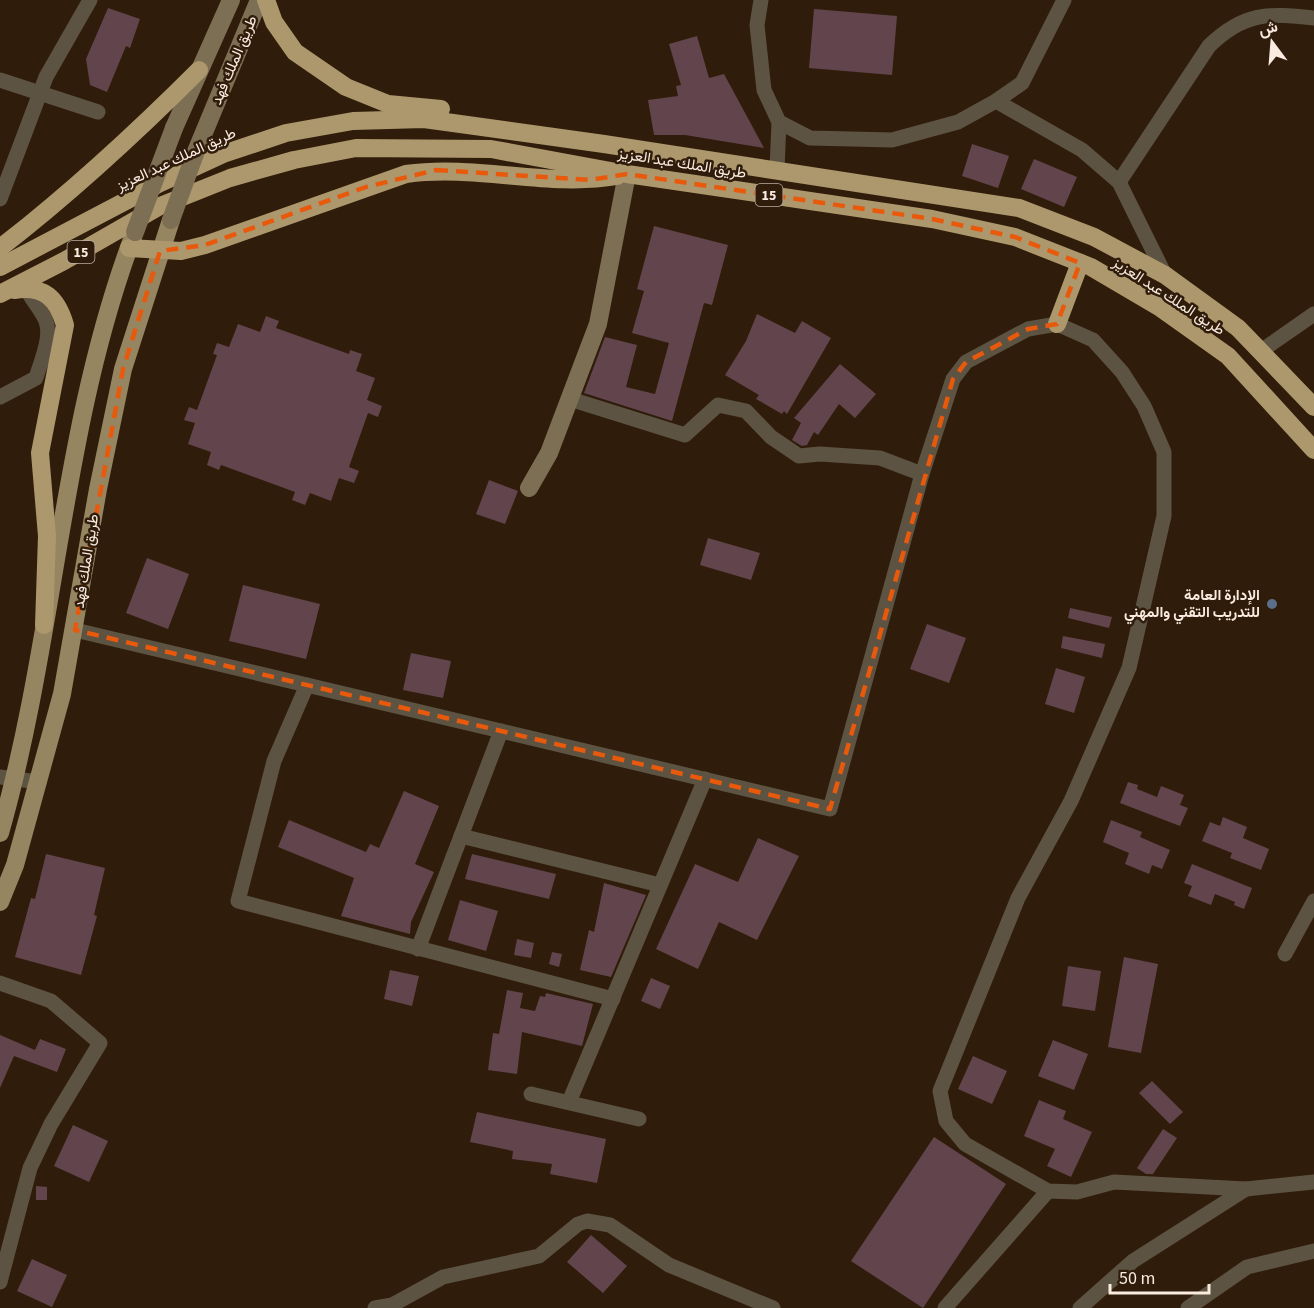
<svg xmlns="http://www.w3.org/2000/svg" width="1314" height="1308" font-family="'Source Sans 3',Vazirmatn,sans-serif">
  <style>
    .building { fill: #62444c }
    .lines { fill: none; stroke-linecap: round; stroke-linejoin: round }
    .street { stroke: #5c5342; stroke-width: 15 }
    .secondary { stroke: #7d6f54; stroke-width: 18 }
    .primary { stroke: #968561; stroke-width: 18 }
    .highway { stroke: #ad986d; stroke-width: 18 }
    .secondary-bridge { stroke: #7d6f54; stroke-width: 18 }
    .marked { fill: none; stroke: #e8590c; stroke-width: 4.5; stroke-dasharray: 12 8; stroke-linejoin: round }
    .service-dot { fill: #5c6f8a; stroke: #301c0a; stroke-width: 2 }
    .labels { text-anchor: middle; stroke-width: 5; stroke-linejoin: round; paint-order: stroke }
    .shield { fill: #301c0a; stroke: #bdada0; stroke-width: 1.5 }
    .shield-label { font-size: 14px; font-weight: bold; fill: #f9ebe0 }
    .street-label { font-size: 15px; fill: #f9ebe0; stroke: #301c0a }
    .poi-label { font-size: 15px; font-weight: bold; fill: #f9ebe0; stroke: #301c0a; text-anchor: end }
  </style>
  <rect width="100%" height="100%" fill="#301c0a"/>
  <g class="building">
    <path d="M 108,8 L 140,19 L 130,48 L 126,46 L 107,92 L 90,85 L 86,59 Z"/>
    <path d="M 814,9 L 897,16 L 892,75 L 809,68 Z"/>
    <path d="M 697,36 L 709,78 L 724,74 L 764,148 L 685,135 L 654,135 L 648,100 L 678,96 L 676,86 L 681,85 L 669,44 Z"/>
    <path d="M 972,144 L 1009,156 L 998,188 L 962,176 Z"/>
    <path d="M 1034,159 L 1077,177 L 1064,207 L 1021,189 Z"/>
    <path d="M 654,226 L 728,245 L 712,305 L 704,303 L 672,421 L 584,393 L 605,337 L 637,345 L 626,387 L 655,394 L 669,343 L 632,333 L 644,291 L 637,289 Z"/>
    <path d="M 757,314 L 795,333 L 802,321 L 831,338 L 787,414 L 784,411 L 782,414 L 756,399 L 759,395 L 725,375 L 746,341 Z"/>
    <path d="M 266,316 L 279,321 L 276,328 L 349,354 L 350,350 L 362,354 L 356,371 L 375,378 L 367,400 L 382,406 L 378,417 L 368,413 L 349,467 L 359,471 L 354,483 L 339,478 L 331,501 L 310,493 L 305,505 L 292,500 L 295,492 L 221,465 L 219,470 L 207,465 L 211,452 L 188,444 L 195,423 L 184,420 L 189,407 L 197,410 L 217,355 L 213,354 L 217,343 L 229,347 L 238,324 L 260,332 Z"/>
    <path d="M 840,364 L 876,394 L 855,418 L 839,404 L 818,435 L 814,432 L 807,445 L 802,446 L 792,440 L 801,423 L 794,418 Z"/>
    <path d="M 489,480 L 518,491 L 505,524 L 476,514 Z"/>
    <path d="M 708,538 L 760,553 L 751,580 L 700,565 Z"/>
    <path d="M 147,558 L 189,574 L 168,629 L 126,613 Z"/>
    <path d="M 243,585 L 320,604 L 306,659 L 229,641 Z"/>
    <path d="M 1070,608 L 1112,617 L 1109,628 L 1068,618 Z"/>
    <path d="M 927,624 L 966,638 L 949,683 L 910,669 Z"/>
    <path d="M 1063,636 L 1105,644 L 1102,658 L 1061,648 Z"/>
    <path d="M 411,653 L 451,661 L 443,698 L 403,690 Z"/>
    <path d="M 1056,668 L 1085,677 L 1074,713 L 1045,704 Z"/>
    <path d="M 1128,782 L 1138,785 L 1137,789 L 1157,797 L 1161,786 L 1184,795 L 1180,805 L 1188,808 L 1180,826 L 1120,803 Z"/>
    <path d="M 404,791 L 439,806 L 415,864 L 434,872 L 411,922 L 410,934 L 341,916 L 354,878 L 278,847 L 289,820 L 366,852 L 370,844 L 379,848 Z"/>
    <path d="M 1223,817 L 1247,827 L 1243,838 L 1269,849 L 1261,870 L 1230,858 L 1232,853 L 1202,841 L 1210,822 L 1220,826 Z"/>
    <path d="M 1111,820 L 1142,832 L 1140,837 L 1170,850 L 1162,869 L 1152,865 L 1149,874 L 1125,864 L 1129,853 L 1103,842 Z"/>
    <path d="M 758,838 L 799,856 L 757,940 L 719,922 L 698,969 L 656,949 L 695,864 L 738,882 Z"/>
    <path d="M 46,854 L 105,868 L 94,915 L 97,916 L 81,975 L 15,957 L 31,898 L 35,899 Z"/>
    <path d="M 472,854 L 556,874 L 549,899 L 465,879 Z"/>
    <path d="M 1192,864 L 1252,888 L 1244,909 L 1234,905 L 1235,902 L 1215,894 L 1211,905 L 1188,896 L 1192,886 L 1184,883 Z"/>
    <path d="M 604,883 L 646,895 L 611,977 L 580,970 L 589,930 L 594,932 Z"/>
    <path d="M 460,900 L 498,911 L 486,951 L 448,940 Z"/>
    <path d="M 517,939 L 534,943 L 531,958 L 514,955 Z"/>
    <path d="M 552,952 L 562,954 L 559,967 L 549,964 Z"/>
    <path d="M 1124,957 L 1158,964 L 1141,1053 L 1108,1047 Z"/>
    <path d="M 1068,966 L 1101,971 L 1095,1011 L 1062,1006 Z"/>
    <path d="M 390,970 L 419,976 L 412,1006 L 384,999 Z"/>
    <path d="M 651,978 L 670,986 L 660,1009 L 641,1001 Z"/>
    <path d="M 507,990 L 523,993 L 520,1008 L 535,1011 L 540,996 L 545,997 L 546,993 L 593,1004 L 582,1046 L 522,1032 L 517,1074 L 488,1070 L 493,1033 L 499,1034 Z"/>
    <path d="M 0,1035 L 35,1050 L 40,1039 L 66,1049 L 57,1072 L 14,1056 L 0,1088 Z"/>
    <path d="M 1053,1040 L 1088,1054 L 1074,1090 L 1038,1076 Z"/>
    <path d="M 973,1056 L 1007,1071 L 992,1104 L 958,1089 Z"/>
    <path d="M 1152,1081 L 1183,1112 L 1170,1124 L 1139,1093 Z"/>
    <path d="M 1039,1100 L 1066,1111 L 1063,1119 L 1092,1132 L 1071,1177 L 1047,1166 L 1055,1149 L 1024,1136 Z"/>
    <path d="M 477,1112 L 606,1139 L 597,1183 L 550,1174 L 552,1164 L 512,1159 L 513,1151 L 470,1142 Z"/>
    <path d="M 73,1125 L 108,1141 L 89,1182 L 54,1166 Z"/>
    <path d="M 1163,1129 L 1177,1138 L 1153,1174 L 1146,1174 L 1137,1168 Z"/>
    <path d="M 934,1137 L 1006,1184 L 923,1308 L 851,1261 Z"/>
    <path d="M 36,1186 L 47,1187 L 47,1200 L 36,1200 Z"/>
    <path d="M 591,1235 L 627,1266 L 603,1293 L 567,1262 Z"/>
    <path d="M 32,1259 L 67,1275 L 52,1307 L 17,1291 Z"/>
  </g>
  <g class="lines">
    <g class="street">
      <path d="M 761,0 L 757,25 L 764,90 L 779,122 L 810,138 L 892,140 L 958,122 L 996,101 L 1022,83 L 1064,0"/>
      <path d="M 0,80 L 98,112"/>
      <path d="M 996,101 L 1082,150 L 1119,182 L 1165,275"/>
      <path d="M 777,169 L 779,122"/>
      <path d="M 1119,182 L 1209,46 C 1244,12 1268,13 1314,18"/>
      <path d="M 0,199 L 46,77 L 90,0"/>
      <path d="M 1261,351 L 1314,314"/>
      <path d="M 0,397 L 36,378 C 41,360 54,334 44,317 C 38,306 31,299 26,288"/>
      <path d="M 570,399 L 685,435 L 718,405 L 746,411 L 771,437 L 799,456 L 820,454 L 880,458 L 922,474"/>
      <path d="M 75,630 L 830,809 L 922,474 L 953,379 L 966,362 L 1028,329 L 1057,324 L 1093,340 L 1122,372 L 1144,406 L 1164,452 L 1164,516 L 1129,668 L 1071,801 L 1018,898 L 940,1091 L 946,1121 L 965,1144 L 1048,1191 L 1077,1192 L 1114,1182 L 1246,1189 L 1314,1182"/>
      <path d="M 307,685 L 274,761 L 238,901 L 613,999"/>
      <path d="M 0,777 L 39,782"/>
      <path d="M 461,836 L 660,885"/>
      <path d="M 418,949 L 501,731"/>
      <path d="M 1285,954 L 1314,901"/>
      <path d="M 0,983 L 51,1001 L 100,1043 L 51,1124 L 30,1168 L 0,1282"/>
      <path d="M 531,1094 L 639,1119"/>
      <path d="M 569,1102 L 705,779"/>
      <path d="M 375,1308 L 392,1305 L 443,1277 L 539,1256 L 578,1224 L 587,1221 L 610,1225 L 669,1265 L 773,1308"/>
      <path d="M 945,1308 L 1048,1191"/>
      <path d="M 1080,1308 L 1133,1261 L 1246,1189"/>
      <path d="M 1188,1308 L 1247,1267 L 1314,1251"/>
    </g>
    <g class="secondary">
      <path d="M 174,128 L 231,0"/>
      <path d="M 195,154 L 259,0"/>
      <path d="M 529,488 L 549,453 L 598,324 L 627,174"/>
    </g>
    <g class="primary">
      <path d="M 0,833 C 56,637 61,426 134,234"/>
      <path d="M 0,902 L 15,865 L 62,694 L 98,489 L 123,369 L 171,220"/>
    </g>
    <g class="highway">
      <path d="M 266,0 L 274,22 L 295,52 L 346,87 L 388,104 L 441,109"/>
      <path d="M 0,248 C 71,193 136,133 199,70"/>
      <path d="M 129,248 L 181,251 L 205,245 L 406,174 C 477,164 548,188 617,176"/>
      <path d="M 0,267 L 160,183 L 223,154 L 286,133 L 353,121 L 424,119 L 604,144 L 1019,208 L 1094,237 L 1165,275 L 1238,328 L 1314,407"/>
      <path d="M 14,290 C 44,285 57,298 65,325 L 40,453 L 47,536 L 44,625"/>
      <path d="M 0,294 L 64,261 L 160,206 L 230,178 L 294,160 L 356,148 L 491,149 L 627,174 L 932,219 L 1015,237 L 1091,267 L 1159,307 L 1228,356 L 1314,450"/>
      <path d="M 1057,324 L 1080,263"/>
    </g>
    <g class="secondary-bridge">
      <path d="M 171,220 L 195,154"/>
      <path d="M 135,232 L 174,128"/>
    </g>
  </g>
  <path class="marked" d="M 436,170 L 590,180 L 627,174 L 932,219 L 1015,237 L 1080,263 L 1057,324 L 1028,329 L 966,362 L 953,379 L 830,809 L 75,630 L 123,369 L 160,251 L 205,245 L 366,187 Z"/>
  <circle class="service-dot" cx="1272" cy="604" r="6"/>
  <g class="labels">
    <g class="shield">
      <rect x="755.5" y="184" width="27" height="22" rx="4.5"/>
      <rect x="67.5" y="241" width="27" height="22" rx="4.5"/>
    </g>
    <g class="shield-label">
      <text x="769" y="200">15</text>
      <text x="81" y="257">15</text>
    </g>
    <g class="street-label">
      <text transform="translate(234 60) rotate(-67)" y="5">طريق الملك فهد</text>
      <text transform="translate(176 159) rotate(-25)" y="5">طريق الملك عبد العزيز</text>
      <text transform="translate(682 163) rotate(9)" y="5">طريق الملك عبد العزيز</text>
      <text transform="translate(1169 296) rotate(33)" y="5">طريق الملك عبد العزيز</text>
      <text transform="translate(86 561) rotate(-81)" y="5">طريق الملك فهد</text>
    </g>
    <g class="poi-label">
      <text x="1260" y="600">الإدارة العامة<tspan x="1260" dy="17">للتدريب التقني والمهني</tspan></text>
    </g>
  </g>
  <g transform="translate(1272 42) rotate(344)" stroke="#301c0a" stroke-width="4.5" paint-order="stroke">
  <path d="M0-4.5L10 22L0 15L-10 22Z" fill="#f9ebe0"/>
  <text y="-9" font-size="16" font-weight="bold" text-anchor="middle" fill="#f9ebe0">ش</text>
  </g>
  <path d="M1110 1284v9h99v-9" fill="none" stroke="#f9ebe0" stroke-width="3"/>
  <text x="1119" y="1284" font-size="18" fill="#f9ebe0" stroke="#301c0a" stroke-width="4.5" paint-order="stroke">50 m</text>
</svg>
